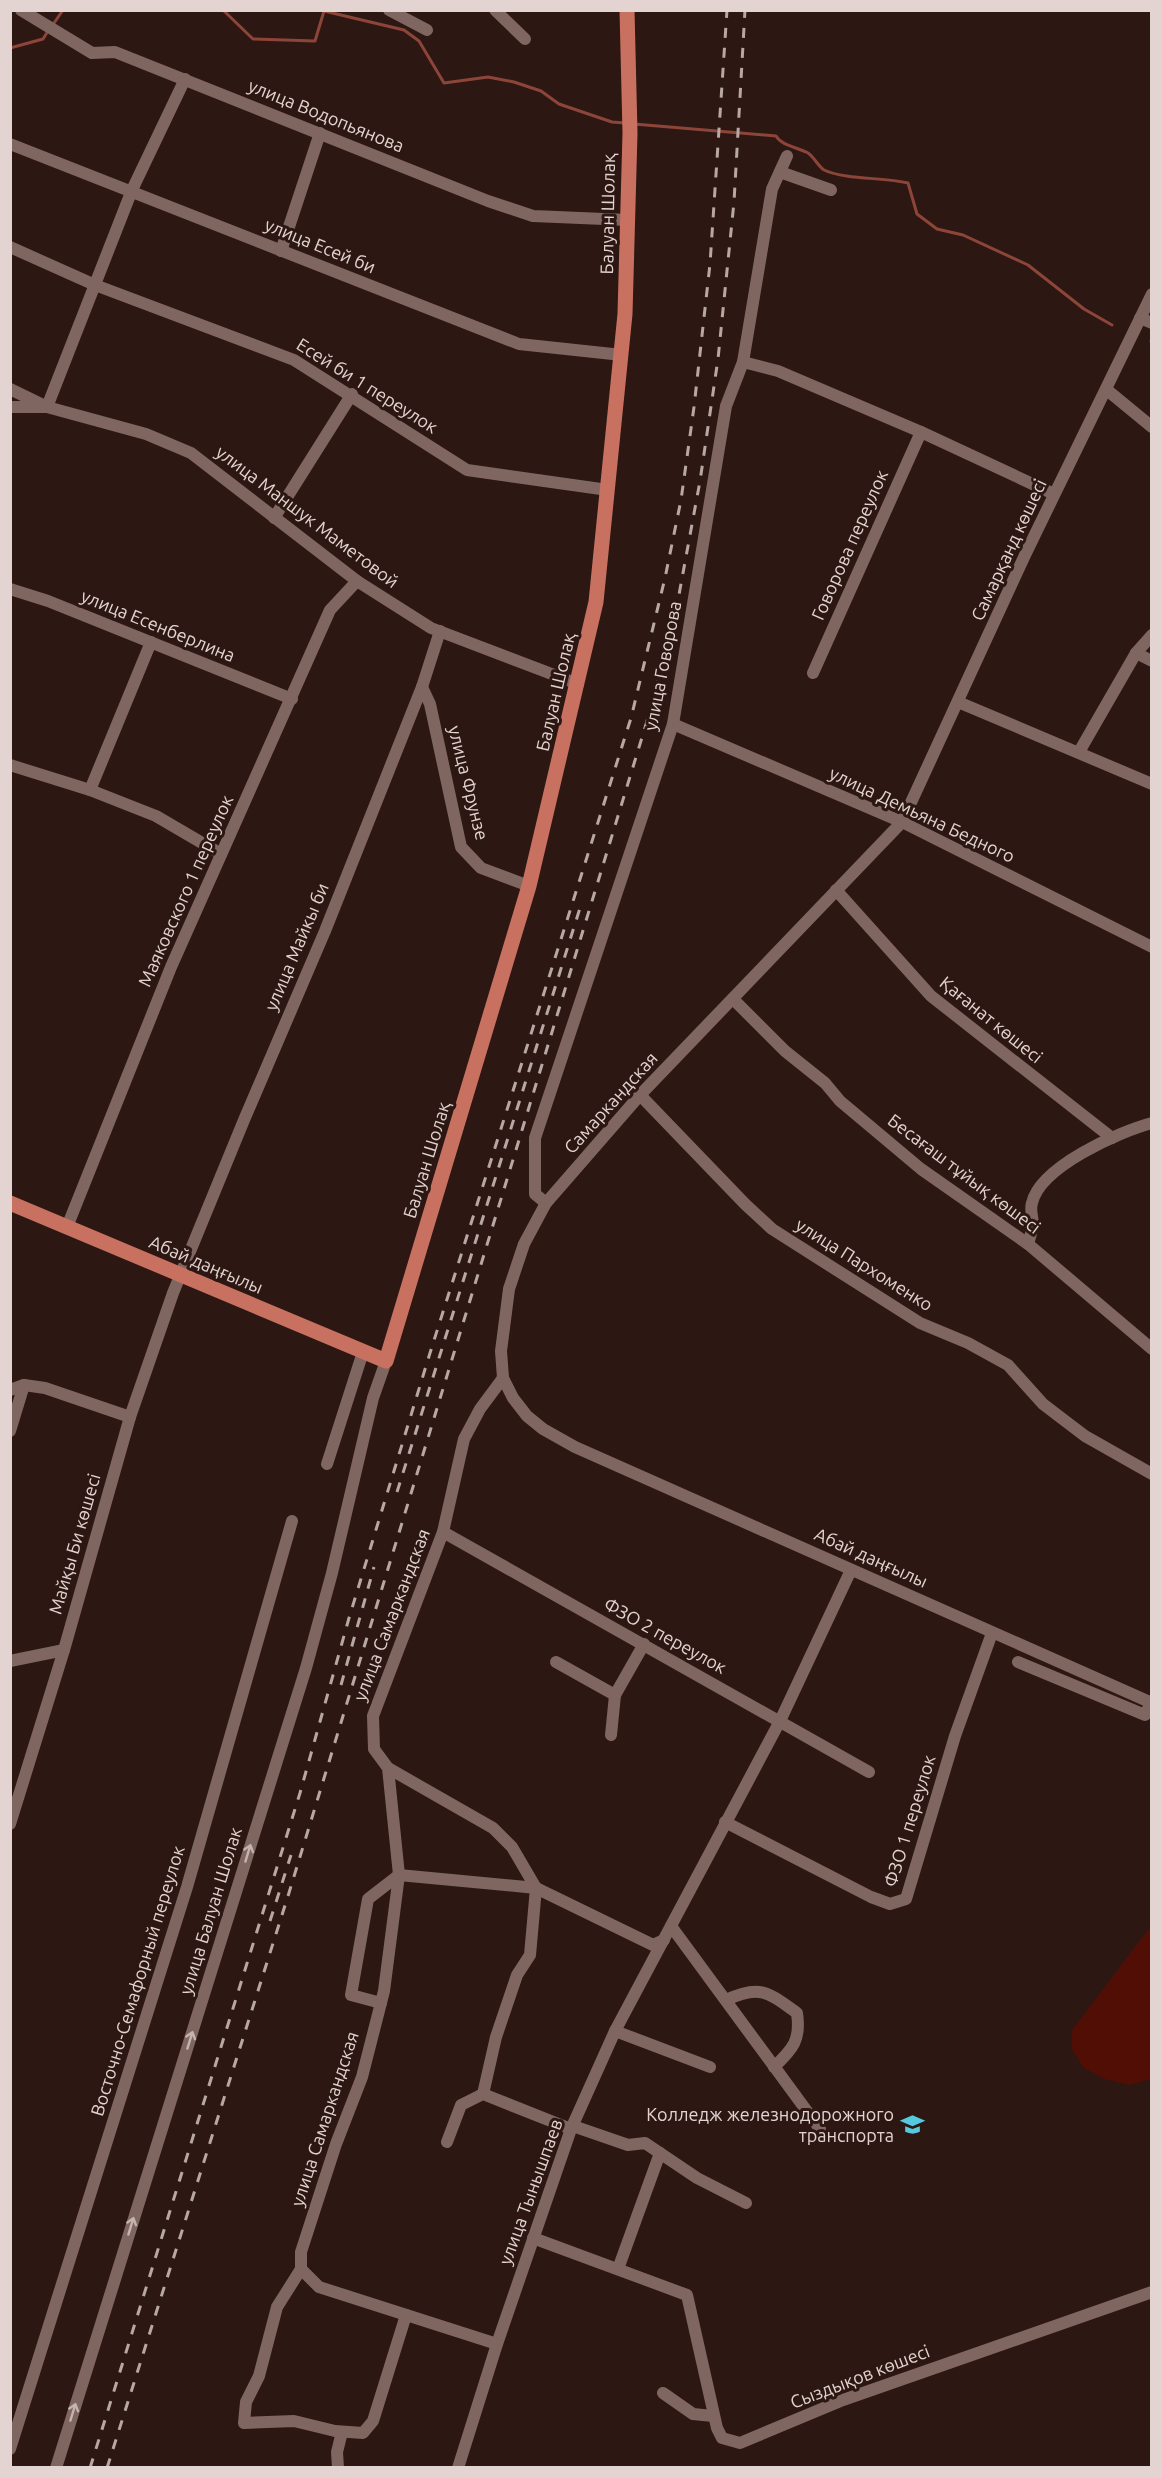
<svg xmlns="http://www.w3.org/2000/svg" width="1162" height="2478" font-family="Ubuntu,sans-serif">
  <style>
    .green { fill: #510e05 }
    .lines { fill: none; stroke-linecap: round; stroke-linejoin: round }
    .stream { stroke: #8d4539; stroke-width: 3 }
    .minor { stroke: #806660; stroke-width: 12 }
    .major { stroke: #c97161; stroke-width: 15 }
    .rail { stroke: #b8a8a5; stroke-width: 3; stroke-dasharray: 10 10; stroke-linecap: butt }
    .oneway { stroke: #c5b3af }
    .labels { text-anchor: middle; stroke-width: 6; stroke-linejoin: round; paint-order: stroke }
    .street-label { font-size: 18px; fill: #e3d4d1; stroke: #2c1713 }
    .poi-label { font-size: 18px; fill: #e3d4d1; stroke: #2c1713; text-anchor: end }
  </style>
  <rect width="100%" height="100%" fill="#2c1713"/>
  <path class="green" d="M 1151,1926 L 1151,2079 L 1130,2085 L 1104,2079 L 1083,2067 L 1072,2049 L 1072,2030 Z"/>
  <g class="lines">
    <g class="stream">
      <path d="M 223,10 L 253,39 L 315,41 L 324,11 L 404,30 L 419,41 L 444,83 L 488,77 L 514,82 L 541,91 L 559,104 L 612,122 L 625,123"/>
      <path d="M 52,26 L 63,10"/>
      <path d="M 10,48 L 43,39 L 48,31"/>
      <path d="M 634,124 L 776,136 C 782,146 797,147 808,153 C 814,157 818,166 824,170 C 846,180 883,177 908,183 L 917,214 L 937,229 L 963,235 L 1028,265 L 1084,309 L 1112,325"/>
      <path d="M 1151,341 L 1152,341"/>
    </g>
    <g class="minor">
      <path d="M 21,10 L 92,53 L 115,52 L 488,201 L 533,216 L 628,220"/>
      <path d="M 389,10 L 427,30"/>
      <path d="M 495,10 L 525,39"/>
      <path d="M 10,144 L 519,344 L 622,355"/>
      <path d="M 780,172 L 831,190"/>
      <path d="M 10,247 L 95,285 L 294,360 L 467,470 L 608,490"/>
      <path d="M 281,251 L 320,133"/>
      <path d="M 1152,294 L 1025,555 L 902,822 L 640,1095 L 546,1203 L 524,1244 L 509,1289 L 501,1351 L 503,1378 L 513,1398 L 527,1416 L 543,1429 L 575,1447 L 1152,1703"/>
      <path d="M 1140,318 L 1152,323"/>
      <path d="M 743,362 L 778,371 L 921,432 L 1054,494"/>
      <path d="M 10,389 L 47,407 L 146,434 L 191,453 L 357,581 L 431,628 L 578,684"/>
      <path d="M 1107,390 L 1152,427"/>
      <path d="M 10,407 L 47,407 L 132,190 L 185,79"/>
      <path d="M 274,518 L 352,394"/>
      <path d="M 10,589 L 48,601 L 292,699"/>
      <path d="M 1136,653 L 1152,661"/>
      <path d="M 813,673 L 921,432"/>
      <path d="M 422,687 L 430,704 L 461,847 L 481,868 L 529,886"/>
      <path d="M 958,702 L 1152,784"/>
      <path d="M 673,724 L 902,822 L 1152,947"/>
      <path d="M 1079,752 L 1136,653 L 1152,635"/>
      <path d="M 10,765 L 90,790 L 156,816 L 221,854"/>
      <path d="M 90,790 L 151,642"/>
      <path d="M 836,890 L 931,996 L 1112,1138"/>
      <path d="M 733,999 L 785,1051 L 825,1083 L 840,1101 L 921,1169 L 1028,1244 L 1152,1349"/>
      <path d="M 640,1095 L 745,1204 L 772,1229 L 920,1323 L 968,1343 L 1008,1365 L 1043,1404 L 1060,1417 L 1085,1436 L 1152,1474"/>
      <path d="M 546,1203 L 535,1194 L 535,1138 L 673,724 L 726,406 L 743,362 L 772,189 L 787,156"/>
      <path d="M 67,1227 L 171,967 L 330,610 L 357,581"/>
      <path d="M 1028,1244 C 1030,1237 1033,1229 1033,1222 C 1032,1216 1030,1209 1032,1203 C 1040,1167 1118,1132 1152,1123"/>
      <path d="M 10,1390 L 24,1385 L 45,1388 L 130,1417"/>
      <path d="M 10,1431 L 24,1385"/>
      <path d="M 327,1464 L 363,1352"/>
      <path d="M 443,1532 L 869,1772"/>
      <path d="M 10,1661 L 64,1650"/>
      <path d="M 556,1662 L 615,1695"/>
      <path d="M 1018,1662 L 1145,1715 L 1151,1703"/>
      <path d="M 611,1735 L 615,1695 L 644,1644"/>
      <path d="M 388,1768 L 493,1828 L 512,1847 L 536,1888 L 530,1955 L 517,1975 L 496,2037 L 483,2094"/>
      <path d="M 725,1822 L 871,1897 L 890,1904 L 906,1899 L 955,1736 L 992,1633"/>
      <path d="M 10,1824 L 64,1650 L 130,1417 L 173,1293 L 244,1120 L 325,931 L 422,687 L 440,631"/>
      <path d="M 671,1926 L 820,2129"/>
      <path d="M 726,2000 C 760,1984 768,1992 797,2013 C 801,2040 793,2049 774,2067"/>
      <path d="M 381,2003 L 351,1995 L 368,1899 L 399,1875 L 536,1888 L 653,1945 L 664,1940"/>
      <path d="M 615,2031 L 710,2067"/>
      <path d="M 573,2126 L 628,2145 L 645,2143 L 697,2178 L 746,2203"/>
      <path d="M 447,2142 L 461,2105 L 483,2094 L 571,2129"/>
      <path d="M 533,2238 L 687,2295 L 717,2428 L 722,2438 L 740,2443 L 843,2400 L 1152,2292"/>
      <path d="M 301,2269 L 319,2287 L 497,2344"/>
      <path d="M 618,2269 L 660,2153"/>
      <path d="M 406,2315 L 373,2421 L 363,2433 L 335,2431 L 294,2421 L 244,2423 L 246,2402 L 259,2376 L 277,2307 L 301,2269 L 301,2252 L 336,2144 L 362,2077 L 384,1991 L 399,1875 L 388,1768 L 374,1749 L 373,1716 L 443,1532 L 464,1439 L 480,1409 L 503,1378"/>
      <path d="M 663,2393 L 693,2414 L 713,2416"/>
      <path d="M 10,2449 L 187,1887 L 292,1521"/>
      <path d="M 56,2468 L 306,1668 L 332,1573 L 373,1398 L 386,1361"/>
      <path d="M 338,2468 L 337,2452 L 342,2432"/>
      <path d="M 458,2468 L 497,2344 L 571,2129 L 615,2031 L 780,1721 L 851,1570"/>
    </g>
    <path class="major" d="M 10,1203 L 386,1361 L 529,886 L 596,602 L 625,314 L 630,133 L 627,10"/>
    <g class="rail">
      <path d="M 397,1492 L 580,908"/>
      <path d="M 341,1685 L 374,1567"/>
      <path d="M 270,1921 L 291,1855"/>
      <path d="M 90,2468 L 300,1793 L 349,1618 L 430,1353 L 631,718 L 665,578 L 681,500 L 694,407 L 710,264 L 727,10"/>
      <path d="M 107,2468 L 288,1896 L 651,708 L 678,600 L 700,481 L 718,359 L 734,202 L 745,10"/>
    </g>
  </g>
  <defs><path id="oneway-shaft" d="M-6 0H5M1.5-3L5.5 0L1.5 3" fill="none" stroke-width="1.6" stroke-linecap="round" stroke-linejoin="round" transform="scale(1.5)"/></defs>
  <g class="oneway">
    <use href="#oneway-shaft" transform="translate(248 1853) rotate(-73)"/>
    <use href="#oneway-shaft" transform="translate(190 2040) rotate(-73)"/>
    <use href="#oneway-shaft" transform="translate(131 2226) rotate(-73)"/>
    <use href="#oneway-shaft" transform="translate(73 2412) rotate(-73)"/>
  </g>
  <defs>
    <symbol id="university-bare" viewBox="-9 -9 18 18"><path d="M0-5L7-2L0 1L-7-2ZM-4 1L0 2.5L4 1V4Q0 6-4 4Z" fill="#55cadf" stroke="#2c1713" stroke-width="2.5" paint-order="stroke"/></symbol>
  </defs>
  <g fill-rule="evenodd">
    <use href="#university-bare" x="896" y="2108" width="33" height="33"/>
  </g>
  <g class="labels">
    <g class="street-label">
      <text transform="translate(326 116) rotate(22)" y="6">улица Водопьянова</text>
      <text transform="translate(608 214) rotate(-89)" y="6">Балуан Шолақ</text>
      <text transform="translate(320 246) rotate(22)" y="6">улица Есей би</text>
      <text transform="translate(367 386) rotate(32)" y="6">Есей би 1 переулок</text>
      <text transform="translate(307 517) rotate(37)" y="6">улица Маншук Маметовой</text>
      <text transform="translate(850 545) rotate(-66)" y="6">Говорова переулок</text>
      <text transform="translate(1009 550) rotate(-65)" y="6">Самарқанд көшесі</text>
      <text transform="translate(158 626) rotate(22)" y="6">улица Есенберлина</text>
      <text transform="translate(663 666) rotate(-79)" y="6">улица Говорова</text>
      <text transform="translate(556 692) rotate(-77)" y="6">Балуан Шолақ</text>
      <text transform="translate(468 783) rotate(76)" y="6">улица Фрунзе</text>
      <text transform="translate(922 815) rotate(25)" y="6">улица Демьяна Бедного</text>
      <text transform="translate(186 891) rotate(-66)" y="6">Маяковского 1 переулок</text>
      <text transform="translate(297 947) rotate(-67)" y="6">улица Майкы би</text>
      <text transform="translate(991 1020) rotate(39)" y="6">Қағанат көшесі</text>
      <text transform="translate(611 1103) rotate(-48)" y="6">Самаркандская</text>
      <text transform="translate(427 1160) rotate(-73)" y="6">Балуан Шолақ</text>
      <text transform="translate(964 1174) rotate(37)" y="6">Бесағаш тұйық көшесі</text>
      <text transform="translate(206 1265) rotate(23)" y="6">Абай даңғылы</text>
      <text transform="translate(864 1265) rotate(32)" y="6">улица Пархоменко</text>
      <text transform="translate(75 1544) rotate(-74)" y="6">Майқы Би көшесі</text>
      <text transform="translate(871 1558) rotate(24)" y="6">Абай даңғылы</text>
      <text transform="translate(392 1615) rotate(-69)" y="6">улица Самаркандская</text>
      <text transform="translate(665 1636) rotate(29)" y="6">ФЗО 2 переулок</text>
      <text transform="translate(910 1821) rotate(-73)" y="6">ФЗО 1 переулок</text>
      <text transform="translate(211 1911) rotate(-73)" y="6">улица Балуан Шолак</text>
      <text transform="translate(138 1981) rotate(-73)" y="6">Восточно-Семафорный переулок</text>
      <text transform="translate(325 2119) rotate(-72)" y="6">улица Самаркандская</text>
      <text transform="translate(531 2192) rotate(-70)" y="6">улица Тынышпаев</text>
      <text transform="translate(860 2377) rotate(-21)" y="6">Сыздықов көшесі</text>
    </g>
    <g class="poi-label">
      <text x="894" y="2121">Колледж железнодорожного<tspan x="894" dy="21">транспорта</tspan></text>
    </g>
  </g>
  <rect width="1162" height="2478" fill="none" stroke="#e3d4d1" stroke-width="24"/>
</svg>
